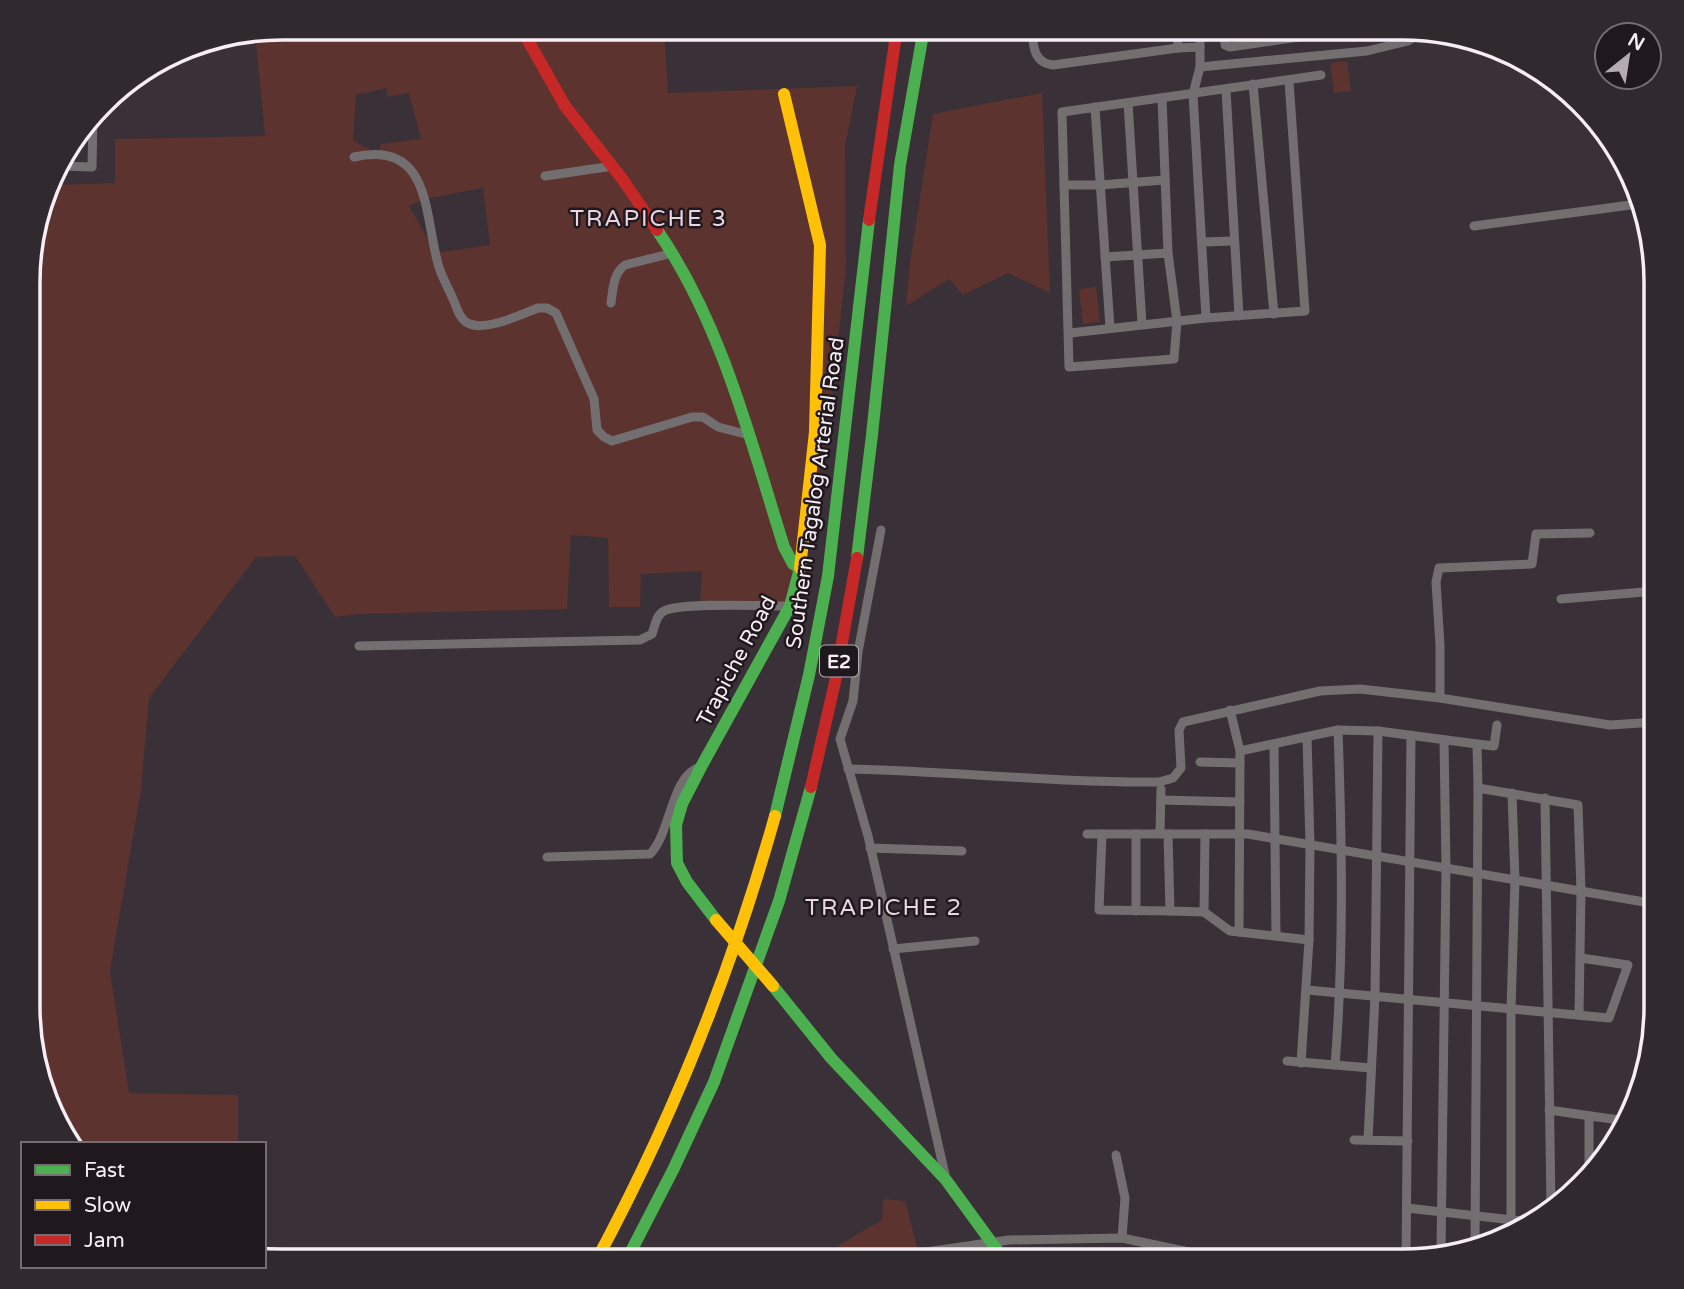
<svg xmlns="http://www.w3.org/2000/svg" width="1684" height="1289" font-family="'Varela Round',sans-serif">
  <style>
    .green { fill: #5c332e; fill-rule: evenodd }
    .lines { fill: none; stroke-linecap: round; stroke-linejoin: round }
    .street { stroke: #736f71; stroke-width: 9 }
    .fast { stroke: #4caf50; stroke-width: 12 }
    .slow { stroke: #ffc107; stroke-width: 12 }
    .jam { stroke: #c62828; stroke-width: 12 }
    .slow-bridge { stroke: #ffc107; stroke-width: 12 }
    .labels { text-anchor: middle; stroke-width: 5; stroke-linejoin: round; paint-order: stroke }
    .shield { fill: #1f181d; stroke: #b6adb4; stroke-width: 2 }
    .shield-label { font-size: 19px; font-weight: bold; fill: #f7edf5 }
    .street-label { font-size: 21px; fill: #f7edf5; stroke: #1f181d }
    .neighbourhood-label { font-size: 23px; letter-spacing: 2px; fill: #ead5e5; stroke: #1f181d }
    .rim { fill: none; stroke: #f7edf5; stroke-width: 3.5 }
  </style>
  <rect width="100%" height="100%" fill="#3a3037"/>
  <g class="green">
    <path d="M 282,28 L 664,28 L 668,93 L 857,86 L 845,146 L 846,268 L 828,432 L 790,606 L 700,606 L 702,571 L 641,574 L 640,607 L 609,607 L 608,538 L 571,535 L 567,609 L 359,614 L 335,617 L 295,556 L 256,557 L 149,698 L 141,790 L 110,971 L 129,1093 L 238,1095 L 238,1144 L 73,1144 L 54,1120 L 29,1024 L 30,248 L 52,185 L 115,183 L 115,139 L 265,136 L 255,33 ZM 387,88 L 387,97 L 409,93 L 421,139 L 381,144 L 378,154 L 353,140 L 356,95 ZM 483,188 L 490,245 L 436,253 L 409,206 L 425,199 Z"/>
    <path d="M 1347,61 L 1351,91 L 1334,93 L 1330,63 Z"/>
    <path d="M 1042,93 L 1050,293 L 1008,273 L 963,295 L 949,279 L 906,306 L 910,262 L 933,114 Z"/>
    <path d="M 1096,287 L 1100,322 L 1083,324 L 1079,289 Z"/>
    <path d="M 883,1199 L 905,1201 L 921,1261 L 840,1261 L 839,1245 L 882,1220 Z"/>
  </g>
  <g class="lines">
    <g class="street">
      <path d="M 1032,28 C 1033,45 1033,63 1053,65 L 1178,48 L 1177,28"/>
      <path d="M 1200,28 L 1200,67 L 1193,94 L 1206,318"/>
      <path d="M 1224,28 L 1225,45 L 1230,47 L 1361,28"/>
      <path d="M 1032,31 L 1056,28"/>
      <path d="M 1178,48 L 1200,47"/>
      <path d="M 1200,67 L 1367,51 L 1408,41 L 1426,30"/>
      <path d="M 1253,84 L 1274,314"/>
      <path d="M 1226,90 L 1239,316"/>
      <path d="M 1162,98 L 1168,253"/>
      <path d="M 1128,103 L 1142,324"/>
      <path d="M 1095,107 L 1110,328"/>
      <path d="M 354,157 C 431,140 424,213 438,264 C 441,276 448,287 453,299 C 457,308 460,321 470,324 C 487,331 522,314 538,308 L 547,308 L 556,313 L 594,399 L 597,430 L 604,437 L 612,441 L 692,417 L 703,417 L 718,427 L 749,435"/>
      <path d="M 58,166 L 92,167 L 93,118"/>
      <path d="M 545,176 L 613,166"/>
      <path d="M 1064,185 L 1100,185 L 1165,180"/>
      <path d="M 1474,226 L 1638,204"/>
      <path d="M 1202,242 L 1234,241"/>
      <path d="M 1105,257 L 1168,253 L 1177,321 L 1174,359 L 1069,367 L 1062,112 L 1321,75"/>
      <path d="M 611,303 C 613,289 613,274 625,265 L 673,253"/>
      <path d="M 1070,333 L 1206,318 L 1305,311 L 1289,81"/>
      <path d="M 881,530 L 858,652 L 853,701 L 840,739 L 868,836 L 946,1179"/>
      <path d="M 1561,599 L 1656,591"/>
      <path d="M 359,646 L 640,640 L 652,634 C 655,626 656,615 664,611 C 681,602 767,606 790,606"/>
      <path d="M 1440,698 L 1440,645 L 1436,582 L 1439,568 L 1532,564 L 1536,534 L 1590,533"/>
      <path d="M 1230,710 L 1240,751"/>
      <path d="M 1307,737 L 1310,845 L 1309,940"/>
      <path d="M 1274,744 L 1276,936"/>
      <path d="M 1477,744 L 1494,746 L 1497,725"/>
      <path d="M 1200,762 L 1240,763"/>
      <path d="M 848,769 C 952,771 1055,783 1159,782 L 1173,778 L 1181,768 L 1179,730 L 1183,722 L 1320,691 L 1360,689 L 1440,698 L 1610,725 L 1656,722"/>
      <path d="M 1545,798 L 1551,1207"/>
      <path d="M 1161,800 L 1240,802"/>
      <path d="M 1087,834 L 1248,834 L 1656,904"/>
      <path d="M 1102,834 L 1099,910 L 1170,911"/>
      <path d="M 1136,834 L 1136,911"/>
      <path d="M 1160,834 L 1161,789"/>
      <path d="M 1168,834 L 1170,911 L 1204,912 L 1230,931 L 1239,932"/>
      <path d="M 870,848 L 962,851"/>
      <path d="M 547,857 L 650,854 C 671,834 671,774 701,767"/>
      <path d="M 1204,912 L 1205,834"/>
      <path d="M 893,949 L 975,941"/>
      <path d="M 1307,990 L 1609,1018 L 1628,965 L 1581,958"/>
      <path d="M 1287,1061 L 1371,1068"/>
      <path d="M 1301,1063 L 1309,940 L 1239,932 L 1240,751 L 1338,730 L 1378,731 L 1477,744 L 1478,788 L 1578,805 L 1581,891 L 1579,1015"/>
      <path d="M 1335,1065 C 1344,954 1342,842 1338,730"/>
      <path d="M 1549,1110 L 1626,1121"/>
      <path d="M 1589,1116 L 1589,1177"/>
      <path d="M 1354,1140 L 1408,1141"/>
      <path d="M 1368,1140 L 1375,996 L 1378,731"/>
      <path d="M 1116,1155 L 1125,1198 L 1122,1238"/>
      <path d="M 1407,1208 L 1531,1222"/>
      <path d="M 1511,1236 L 1511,1009 L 1515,880 L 1512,793"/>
      <path d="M 1475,1244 L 1478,788"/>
      <path d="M 1441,1252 L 1446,868 L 1444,740"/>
      <path d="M 898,1256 L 1009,1240 L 1122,1238 L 1232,1261"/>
      <path d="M 1406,1260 L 1411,735"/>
    </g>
    <g class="fast">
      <path d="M 657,230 C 722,324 750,439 784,547 L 793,564 L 800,568 L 790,606 L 701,767 L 682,804 L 676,825 L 677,863 L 687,882 L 716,920"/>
      <path d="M 857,558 L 872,435 L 900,165 L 924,28"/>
      <path d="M 775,816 L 809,675 L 828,576 L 869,220"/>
      <path d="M 773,986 L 831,1058 L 946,1180 L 1005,1261"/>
      <path d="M 626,1261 L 673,1170 L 714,1082 L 779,901 L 811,787"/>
    </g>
    <g class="slow">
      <path d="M 784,94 L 820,245 L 815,432 L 800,568"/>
      <path d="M 596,1261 C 673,1118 731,973 775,816"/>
    </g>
    <g class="jam">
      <path d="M 521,28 L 565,106 L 623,180 L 657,230"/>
      <path d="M 869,220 L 897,28"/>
      <path d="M 811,787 L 835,682 L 857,558"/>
    </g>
    <path class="slow-bridge" d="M 716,920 L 773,986"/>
  </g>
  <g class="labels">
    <rect class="shield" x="820" y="645.5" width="38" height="31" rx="5"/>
    <g class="shield-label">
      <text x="839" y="668">E2</text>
    </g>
    <g class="street-label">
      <text transform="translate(815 493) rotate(-82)" y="7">Southern Tagalog Arterial Road</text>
      <text transform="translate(736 661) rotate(-62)" y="7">Trapiche Road</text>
    </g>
    <g class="neighbourhood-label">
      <text x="649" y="226">TRAPICHE 3</text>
      <text x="884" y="915">TRAPICHE 2</text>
    </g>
  </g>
  <path d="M0 0H1684V1289H0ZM282 40H1402A242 242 0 0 1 1644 282V1007A242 242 0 0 1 1402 1249H282A242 242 0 0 1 40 1007V282A242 242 0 0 1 282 40Z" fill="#30292e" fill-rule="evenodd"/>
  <path class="rim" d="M282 40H1402A242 242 0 0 1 1644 282V1007A242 242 0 0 1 1402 1249H282A242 242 0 0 1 40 1007V282A242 242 0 0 1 282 40Z"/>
  <rect x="21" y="1142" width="245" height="126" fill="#1f181d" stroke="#756d73" stroke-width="2"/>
  <rect x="35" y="1165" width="35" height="10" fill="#4caf50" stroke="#756d73" stroke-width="2"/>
  <text x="84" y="1177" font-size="21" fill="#f7edf5">Fast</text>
  <rect x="35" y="1200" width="35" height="10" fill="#ffc107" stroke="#756d73" stroke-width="2"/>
  <text x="84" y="1212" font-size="21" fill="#f7edf5">Slow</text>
  <rect x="35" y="1235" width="35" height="10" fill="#c62828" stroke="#756d73" stroke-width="2"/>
  <text x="84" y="1247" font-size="21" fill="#f7edf5">Jam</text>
  <g transform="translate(1628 56) rotate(30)"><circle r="33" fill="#1f181d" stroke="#756d73" stroke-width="2"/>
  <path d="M0-5L12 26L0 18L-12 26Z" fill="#b5abb2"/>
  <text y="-10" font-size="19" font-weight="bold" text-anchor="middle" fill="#f7edf5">N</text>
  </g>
</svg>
